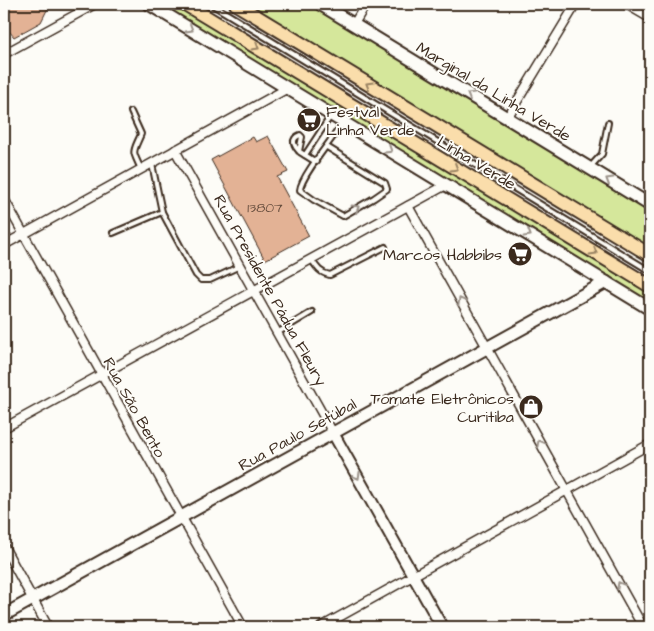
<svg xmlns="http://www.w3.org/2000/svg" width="654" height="631" font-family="'Architects Daughter',sans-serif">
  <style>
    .green { fill: #d5e79b; stroke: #88885c }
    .building { fill: #e3b295; stroke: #3b2a1e }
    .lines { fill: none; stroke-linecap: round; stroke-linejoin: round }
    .service-casing { stroke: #3b2a1e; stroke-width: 8 }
    .minor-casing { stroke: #3b2a1e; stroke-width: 11 }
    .tertiary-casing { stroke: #3b2a1e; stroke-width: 14 }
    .secondary-casing { stroke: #3b2a1e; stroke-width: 15 }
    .trunk-casing { stroke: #3b2a1e; stroke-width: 16 }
    .service { stroke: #fdfcf7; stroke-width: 4 }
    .minor { stroke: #fdfcf7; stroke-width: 8 }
    .tertiary { stroke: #fdfcf7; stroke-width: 10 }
    .secondary { stroke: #fdfcf7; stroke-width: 11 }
    .trunk { stroke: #faddab; stroke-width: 12 }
    .oneway { stroke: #9c938a }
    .oneway2 { stroke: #9a8464 }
    .labels { text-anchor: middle; stroke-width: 4; stroke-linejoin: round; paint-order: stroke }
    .number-label { font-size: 14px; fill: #654c3c }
    .street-label { font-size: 16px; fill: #3b2a1e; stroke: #fdfcf7 }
    .poi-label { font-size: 16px; fill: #3b2a1e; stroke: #fdfcf7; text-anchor: end }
  </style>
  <rect width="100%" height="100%" fill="#fdfcf7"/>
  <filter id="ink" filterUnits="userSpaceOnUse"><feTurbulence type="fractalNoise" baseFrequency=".02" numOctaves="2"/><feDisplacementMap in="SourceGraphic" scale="10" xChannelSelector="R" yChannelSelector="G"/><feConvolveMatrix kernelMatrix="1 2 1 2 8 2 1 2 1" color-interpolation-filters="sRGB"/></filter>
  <g filter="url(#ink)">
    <g class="green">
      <path d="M 156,4 L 172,4 L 650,294 L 650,304 Z"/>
      <path d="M 248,4 L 312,4 L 650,208 L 650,248 Z"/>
    </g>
    <g class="building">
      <path d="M 4,4 L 50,4 L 41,22 L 14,37 L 4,25 Z"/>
      <path d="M 268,136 L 288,172 L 277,177 L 309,236 L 265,260 L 211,160 L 253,137 L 256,142 Z"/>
    </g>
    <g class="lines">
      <defs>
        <g id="service">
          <path d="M 211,4 L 650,271"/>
          <path d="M 131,112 L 141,134 C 133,153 131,149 141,169"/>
          <path d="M 327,147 L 385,183 L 387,189 L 374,198 L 343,216 L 314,200 L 300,190 C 301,176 334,137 343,123"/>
          <path d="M 299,151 L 302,137 L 300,135 C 290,139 294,146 300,152 L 316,162"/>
          <path d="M 305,155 L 330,117"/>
          <path d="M 152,164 L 162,212 L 196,275 L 201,280 L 210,280 L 240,266"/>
          <path d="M 591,166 L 602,154 L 608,123"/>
          <path d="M 113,233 L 162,212"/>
          <path d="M 311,259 C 317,268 320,273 330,275 L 385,247"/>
          <path d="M 277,333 L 312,312"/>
        </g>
        <g id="minor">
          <path d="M 626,4 L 650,18"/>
          <path d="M 354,24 L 366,4"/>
          <path d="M 4,54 L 95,4"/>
          <path d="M 507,118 L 576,4"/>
          <path d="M 175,150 L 333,433"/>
          <path d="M 4,199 L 243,627"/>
          <path d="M 408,206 L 643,627"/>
          <path d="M 4,245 L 288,88"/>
          <path d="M 4,428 L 446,185"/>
          <path d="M 4,547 L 48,627"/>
          <path d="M 321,627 L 650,444"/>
        </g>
        <path id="tertiary" d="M 333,433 L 442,627"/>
        <g id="secondary">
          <path d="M 149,4 L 650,309"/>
          <path d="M 320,4 L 650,205"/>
          <path d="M 4,615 L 606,282"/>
        </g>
        <g id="trunk">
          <path d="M 185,4 L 650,286"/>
          <path d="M 236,4 L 650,255"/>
        </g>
      </defs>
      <use href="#service" class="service-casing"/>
      <use href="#minor" class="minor-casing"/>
      <use href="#tertiary" class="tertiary-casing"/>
      <use href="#secondary" class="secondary-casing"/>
      <use href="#trunk" class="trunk-casing"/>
      <use href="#service" class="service"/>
      <use href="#minor" class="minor"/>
      <use href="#tertiary" class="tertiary"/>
      <use href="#secondary" class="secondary"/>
      <use href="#trunk" class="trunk"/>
    </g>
    <defs><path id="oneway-chevron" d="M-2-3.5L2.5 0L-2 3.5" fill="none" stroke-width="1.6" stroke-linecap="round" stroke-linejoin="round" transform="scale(1.25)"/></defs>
    <g class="oneway">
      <use href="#oneway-chevron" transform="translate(190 29) rotate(31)"/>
      <use href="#oneway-chevron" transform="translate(470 95) rotate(-149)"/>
      <use href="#oneway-chevron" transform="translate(389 150) rotate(32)"/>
      <use href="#oneway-chevron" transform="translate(609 180) rotate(-149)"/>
      <use href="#oneway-chevron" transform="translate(356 208) rotate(-31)"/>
      <use href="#oneway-chevron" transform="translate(528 234) rotate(31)"/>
      <use href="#oneway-chevron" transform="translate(461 301) rotate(-119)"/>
      <use href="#oneway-chevron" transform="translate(540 443) rotate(-119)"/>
      <use href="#oneway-chevron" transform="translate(357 476) rotate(61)"/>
      <use href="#oneway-chevron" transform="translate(620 585) rotate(-119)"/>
    </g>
    <g class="oneway2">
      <use href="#oneway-chevron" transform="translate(256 47) rotate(31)"/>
      <use href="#oneway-chevron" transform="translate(369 85) rotate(-149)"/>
      <use href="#oneway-chevron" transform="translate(455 168) rotate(31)"/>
      <use href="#oneway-chevron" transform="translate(594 252) rotate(31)"/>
    </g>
  </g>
  <defs>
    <symbol id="supermarket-disc" viewBox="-11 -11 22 22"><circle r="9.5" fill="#3b2a1e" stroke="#fdfcf7"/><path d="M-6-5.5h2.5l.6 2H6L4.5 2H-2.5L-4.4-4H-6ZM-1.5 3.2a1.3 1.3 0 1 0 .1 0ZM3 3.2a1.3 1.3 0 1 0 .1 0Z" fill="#fff"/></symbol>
    <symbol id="shop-disc" viewBox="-11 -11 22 22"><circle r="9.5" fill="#3b2a1e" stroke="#fdfcf7"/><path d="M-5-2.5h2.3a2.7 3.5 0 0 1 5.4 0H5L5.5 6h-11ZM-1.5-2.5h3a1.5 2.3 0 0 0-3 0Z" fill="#fff"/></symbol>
  </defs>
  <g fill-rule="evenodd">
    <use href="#supermarket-disc" x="295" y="106" width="28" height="28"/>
    <use href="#supermarket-disc" x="506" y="240" width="28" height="28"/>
    <use href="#shop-disc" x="517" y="393" width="28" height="28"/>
  </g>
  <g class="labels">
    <g class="number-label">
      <text x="265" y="212">13807</text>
    </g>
    <g class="street-label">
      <text transform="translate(494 91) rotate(31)" y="6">Marginal da Linha Verde</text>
      <text transform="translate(477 162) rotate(31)" y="6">Linha Verde</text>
      <text transform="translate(271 290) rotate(61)" y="6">Rua Presidente Pádua Fleury</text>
      <text transform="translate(135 407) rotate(61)" y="6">Rua São Bento</text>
      <text transform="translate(297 434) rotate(-29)" y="6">Rua Paulo Setúbal</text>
    </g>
    <g class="poi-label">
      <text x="326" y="117" text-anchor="start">Festval<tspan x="326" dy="18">Linha Verde</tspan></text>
      <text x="502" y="260">Marcos Habbibs</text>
      <text x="514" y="404">Tomate Eletrônicos<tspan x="514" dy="18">Curitiba</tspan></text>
    </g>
  </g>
  <rect width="654" height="631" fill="none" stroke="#fdfcf7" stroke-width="20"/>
  <rect x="10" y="10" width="634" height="611" fill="none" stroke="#3b2a1e" stroke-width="2" filter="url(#ink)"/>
</svg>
